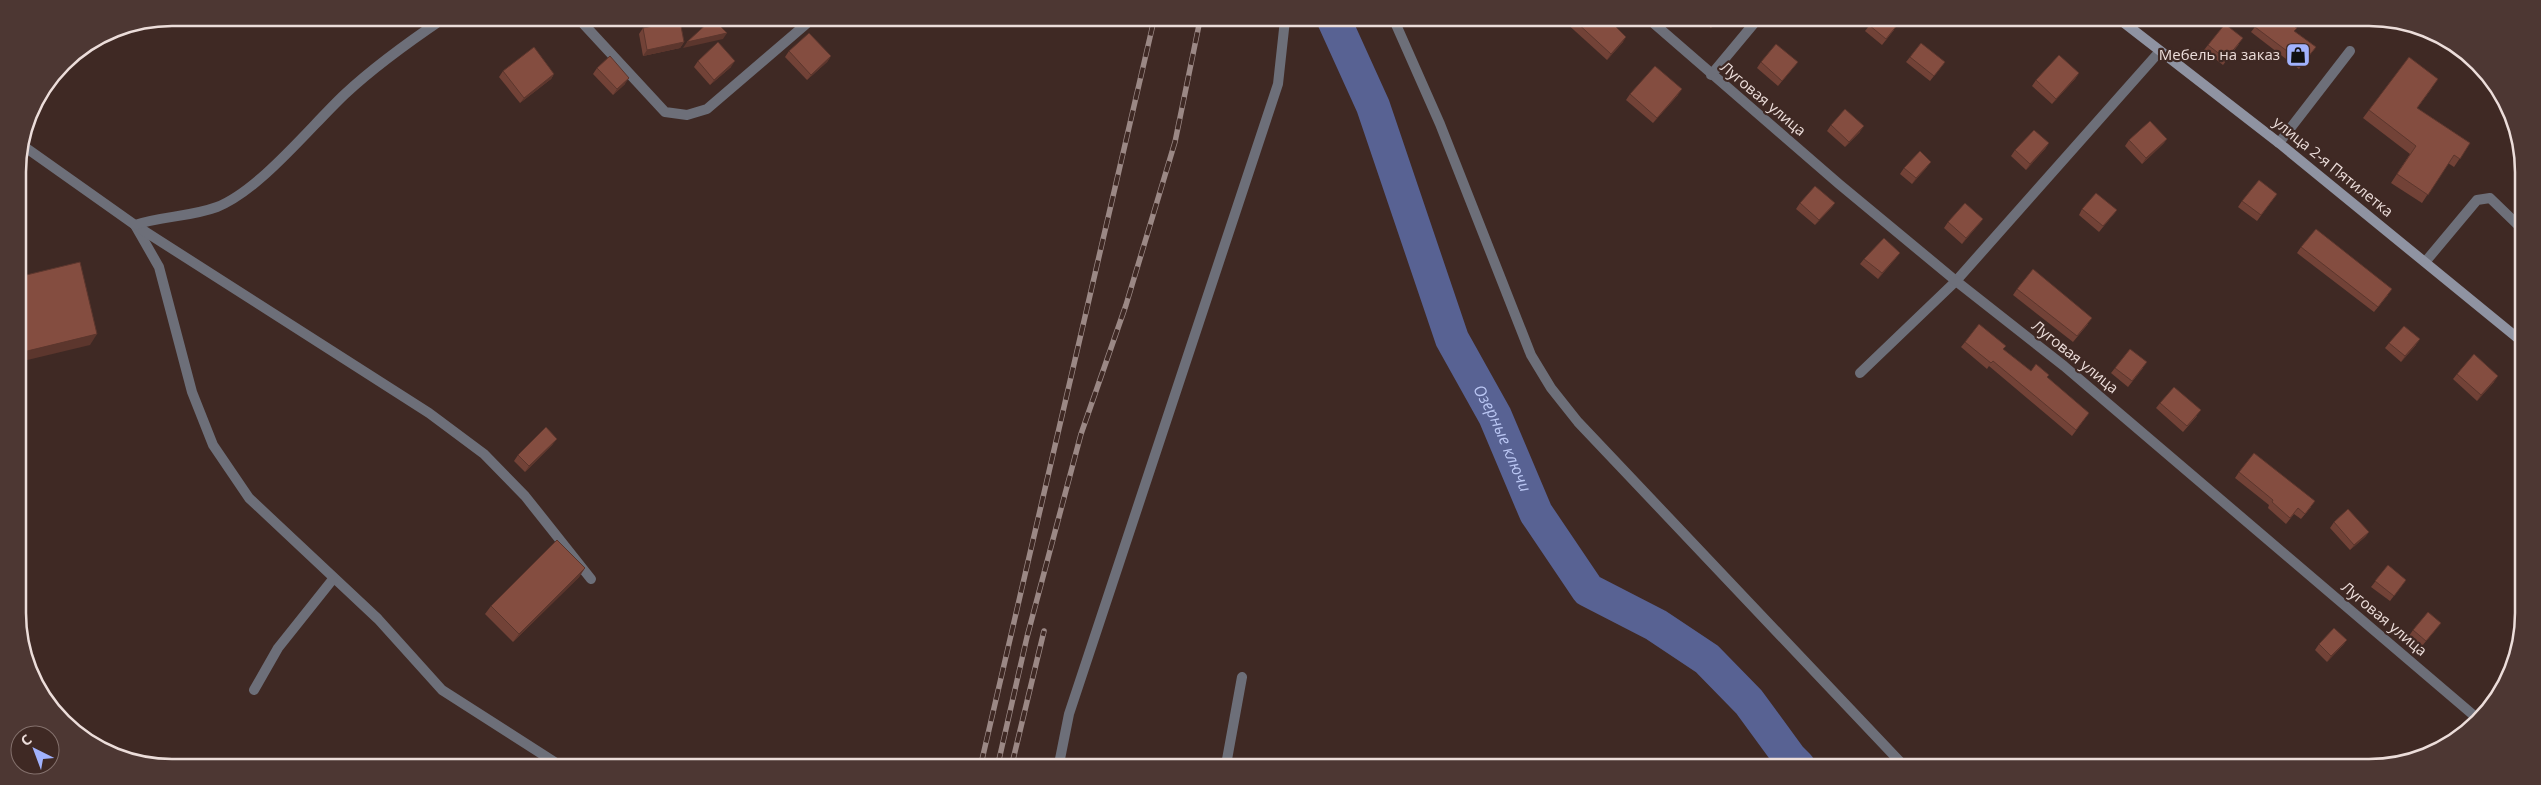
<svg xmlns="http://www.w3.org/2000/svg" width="2541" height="785" font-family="'Open Sans',sans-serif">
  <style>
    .green { fill: #582b21 }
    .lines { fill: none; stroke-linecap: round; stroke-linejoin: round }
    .river { stroke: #586293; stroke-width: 34 }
    .lane { stroke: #6d6f79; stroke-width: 10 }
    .street { stroke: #6d6f79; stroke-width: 10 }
    .secondary { stroke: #8f93a2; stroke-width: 10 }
    .rail-casing { stroke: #9b8885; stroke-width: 5.5 }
    .rail { stroke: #3f2924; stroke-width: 4; stroke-dasharray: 11; stroke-linecap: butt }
    .wall { fill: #724237 }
    .shaded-wall { fill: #5c362d }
    .building { fill: #844d40; stroke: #5c362d }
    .labels { text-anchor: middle; stroke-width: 4.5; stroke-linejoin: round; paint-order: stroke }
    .poi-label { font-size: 15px; fill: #ecddda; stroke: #3f2924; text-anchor: end }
    .street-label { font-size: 15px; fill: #ecddda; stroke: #3f2924 }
    .water-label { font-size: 16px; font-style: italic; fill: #bac6f3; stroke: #3f2924 }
    .rim { fill: none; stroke: #ecddda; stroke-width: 2.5 }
  </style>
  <rect width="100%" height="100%" fill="#3f2924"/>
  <path class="green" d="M 1796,759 L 1810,761 L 1816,766 L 1791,766 Z"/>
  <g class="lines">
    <path class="river" id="s1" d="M 1334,20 L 1373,106 L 1452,339 L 1495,416 L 1536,513 L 1588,590 L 1656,625 L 1707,659 L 1749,702 L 1790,758 L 1798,766"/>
    <g class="lane">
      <path d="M 1394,20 L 1440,124 L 1531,355 L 1551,388 L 1578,422 L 1904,766"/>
      <path d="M 1711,75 L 1756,21"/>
      <path d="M 2279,143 L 2350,51"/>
      <path d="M 135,225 L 159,267 L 192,392 L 213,445 L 249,498 L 378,619 L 442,690 L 556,763"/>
      <path d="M 138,227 L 429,413 L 484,454 L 525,496 L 591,579"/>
      <path d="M 2426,261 L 2477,200 L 2490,198 L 2520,227"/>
      <path d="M 1860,373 L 1956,281 L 2160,51"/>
      <path d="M 254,690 L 278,648 L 333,579"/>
      <path d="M 1059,764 L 1069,714 L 1278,84 L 1285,20"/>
      <path d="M 1226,765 L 1242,677"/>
    </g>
    <g class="street">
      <path d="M 578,18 L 665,112 L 687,115 L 707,109 L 812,19"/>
      <path d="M 1651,21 L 1839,184 L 1956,281 L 2064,366 L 2478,719"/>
      <path d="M 22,145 L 135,225 C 162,216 190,217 217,207 C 260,190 310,127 345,94 C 375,66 410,41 444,18"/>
    </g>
    <path class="secondary" d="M 2123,22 L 2279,143 L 2520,340"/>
    <defs>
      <g id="rail">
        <path d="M 981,764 L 1154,20"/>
        <path d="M 998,764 L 1027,637 L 1081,434 L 1126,305 L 1175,142 L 1200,20"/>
        <path d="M 1012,764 L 1044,631"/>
      </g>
    </defs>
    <use href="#rail" class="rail-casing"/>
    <use href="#rail" class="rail"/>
  </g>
  <g class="wall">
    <path d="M 1564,21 L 1604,21 L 1623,42 L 1607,60 Z"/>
    <path d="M 1702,21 L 1717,21 L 1711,28 Z"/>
    <path d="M 1872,22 L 1894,30 L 1882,45 L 1865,31 Z"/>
    <path d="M 2017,22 L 2026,22 L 2022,26 Z"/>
    <path d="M 2258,23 L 2294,31 L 2316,47 L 2299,69 L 2251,32 Z"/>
    <path d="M 643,28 L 684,42 L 680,48 L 643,56 L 639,34 Z"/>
    <path d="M 2239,44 L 2223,65 L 2204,50 L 2208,45 Z"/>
    <path d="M 789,51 L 831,56 L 827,62 L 807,80 L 785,57 Z"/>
    <path d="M 1910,57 L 1945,62 L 1930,81 L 1906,62 Z"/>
    <path d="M 698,61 L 731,67 L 710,85 L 694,67 Z"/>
    <path d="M 1761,62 L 1798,62 L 1778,86 L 1757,68 Z"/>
    <path d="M 597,68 L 625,84 L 613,95 L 593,74 Z"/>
    <path d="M 503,71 L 554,74 L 551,79 L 520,103 L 499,77 Z"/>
    <path d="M 2079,73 L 2075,79 L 2052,104 L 2032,86 L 2036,80 Z"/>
    <path d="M 2432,88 L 2417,108 L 2470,143 L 2454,167 L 2448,163 L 2422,203 L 2391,183 L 2410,154 L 2363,118 L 2369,110 Z"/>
    <path d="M 1630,94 L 1678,95 L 1653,123 L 1626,100 Z"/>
    <path d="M 1831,125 L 1860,132 L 1845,147 L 1827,131 Z"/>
    <path d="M 2167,139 L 2163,144 L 2142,164 L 2125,146 L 2129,140 Z"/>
    <path d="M 2049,143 L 2045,149 L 2026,170 L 2011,156 L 2015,150 Z"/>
    <path d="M 1927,167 L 1912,184 L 1900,174 L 1904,168 Z"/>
    <path d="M 2277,194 L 2257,221 L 2238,207 L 2242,201 Z"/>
    <path d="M 1800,203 L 1835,203 L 1831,208 L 1815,225 L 1796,209 Z"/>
    <path d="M 2082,209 L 2117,210 L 2099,232 L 2079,215 Z"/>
    <path d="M 1983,219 L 1979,224 L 1962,244 L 1944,228 L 1948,222 Z"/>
    <path d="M 2301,247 L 2388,295 L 2374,312 L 2297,253 Z"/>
    <path d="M 1896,258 L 1878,279 L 1860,264 L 1864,259 Z"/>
    <path d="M 2017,289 L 2088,324 L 2073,342 L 2013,295 Z"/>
    <path d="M 1965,342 L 2003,349 L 2031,371 L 2047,377 L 2089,413 L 2072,436 L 1989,366 L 1987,369 L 1961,347 Z"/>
    <path d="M 2389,343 L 2416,345 L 2401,362 L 2385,348 Z"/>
    <path d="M 2115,368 L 2143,368 L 2128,387 L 2111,373 Z"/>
    <path d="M 2457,374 L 2494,382 L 2477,401 L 2453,379 Z"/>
    <path d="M 2160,403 L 2197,416 L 2183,432 L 2156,408 Z"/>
    <path d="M 2519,420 L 2519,427 L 2516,425 Z"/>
    <path d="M 2519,429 L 2519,441 L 2514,436 Z"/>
    <path d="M 553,444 L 525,472 L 514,461 L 518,455 Z"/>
    <path d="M 2239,472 L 2311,507 L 2301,519 L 2294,514 L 2286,524 L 2268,508 L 2269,505 L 2235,478 Z"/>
    <path d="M 2334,522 L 2369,532 L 2365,537 L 2350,550 L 2330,528 Z"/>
    <path d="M 2388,565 L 2406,580 L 2390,601 L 2371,587 Z"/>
    <path d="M 585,568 L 579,577 L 513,642 L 485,614 L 491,606 Z"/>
    <path d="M 2437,628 L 2422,646 L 2409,636 L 2413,630 Z"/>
    <path d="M 2347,640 L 2343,645 L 2327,662 L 2315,650 L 2319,644 Z"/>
  </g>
  <g class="shaded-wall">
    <path d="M 727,33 L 723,39 L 683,48 L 687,42 Z"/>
    <path d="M 1626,37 L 1623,42 L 1607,60 L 1611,54 Z"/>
    <path d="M 684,42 L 680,48 L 643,56 L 647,50 Z"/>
    <path d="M 831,56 L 827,62 L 807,80 L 811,75 Z"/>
    <path d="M 735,61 L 731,67 L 710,85 L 714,80 Z"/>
    <path d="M 2079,73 L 2075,79 L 2052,104 L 2056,99 Z"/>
    <path d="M 554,74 L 551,79 L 520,103 L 524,98 Z"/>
    <path d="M 629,78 L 625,84 L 613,95 L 617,89 Z"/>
    <path d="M 1682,89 L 1678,95 L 1653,123 L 1657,118 Z"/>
    <path d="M 1864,126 L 1860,132 L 1845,147 L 1849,142 Z"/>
    <path d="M 2167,139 L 2163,144 L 2142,164 L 2146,158 Z"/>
    <path d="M 2049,143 L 2045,149 L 2026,170 L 2030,164 Z"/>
    <path d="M 1931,162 L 1927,167 L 1912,184 L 1916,178 Z"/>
    <path d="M 1835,203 L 1831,208 L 1815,225 L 1819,220 Z"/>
    <path d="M 1983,219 L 1979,224 L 1962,244 L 1966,238 Z"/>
    <path d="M 1900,253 L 1896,258 L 1878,279 L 1882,273 Z"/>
    <path d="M 97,334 L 90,345 L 19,362 L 19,353 Z"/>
    <path d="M 2420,339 L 2416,345 L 2401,362 L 2405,356 Z"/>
    <path d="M 2498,376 L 2494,382 L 2477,401 L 2481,395 Z"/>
    <path d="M 557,439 L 553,444 L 525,472 L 529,466 Z"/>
    <path d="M 2369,532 L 2365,537 L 2350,550 L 2354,545 Z"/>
    <path d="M 585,568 L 579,577 L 513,642 L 519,634 Z"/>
    <path d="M 2347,640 L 2343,645 L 2327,662 L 2331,656 Z"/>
  </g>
  <g class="building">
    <path d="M 712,19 L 713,19 L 727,33 L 687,42 Z"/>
    <path d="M 680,21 L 684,42 L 647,50 L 643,28 Z"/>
    <path d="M 1575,21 L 1610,21 L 1626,37 L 1611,54 Z"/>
    <path d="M 1872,22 L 1895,22 L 1898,24 L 1886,39 L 1869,25 Z"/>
    <path d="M 2258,23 L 2289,23 L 2297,28 L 2294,31 L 2316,47 L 2303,63 L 2255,27 Z"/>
    <path d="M 2225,24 L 2243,38 L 2226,59 L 2208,45 Z"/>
    <path d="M 809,33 L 831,56 L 811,75 L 789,51 Z"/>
    <path d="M 718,42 L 735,61 L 714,80 L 698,61 Z"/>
    <path d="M 1921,43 L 1945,62 L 1934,76 L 1910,57 Z"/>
    <path d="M 1776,44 L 1798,62 L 1782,81 L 1761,62 Z"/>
    <path d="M 534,47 L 554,74 L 524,98 L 503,71 Z"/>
    <path d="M 2059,55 L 2079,73 L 2056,99 L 2036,80 Z"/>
    <path d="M 610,56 L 629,78 L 617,89 L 597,68 Z"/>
    <path d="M 2409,57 L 2438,79 L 2417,108 L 2470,143 L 2460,159 L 2454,155 L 2428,195 L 2397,174 L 2416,146 L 2369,110 Z"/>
    <path d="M 1655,66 L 1682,89 L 1657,118 L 1630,94 Z"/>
    <path d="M 1845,109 L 1864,126 L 1849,142 L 1831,125 Z"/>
    <path d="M 2150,121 L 2167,139 L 2146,158 L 2129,140 Z"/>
    <path d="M 2034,130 L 2049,143 L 2030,164 L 2015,150 Z"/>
    <path d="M 1920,151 L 1931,162 L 1916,178 L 1904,168 Z"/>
    <path d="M 2259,180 L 2277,194 L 2261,215 L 2242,201 Z"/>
    <path d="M 1815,186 L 1835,203 L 1819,220 L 1800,203 Z"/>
    <path d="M 2096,193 L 2117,210 L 2103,226 L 2082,209 Z"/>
    <path d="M 1965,203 L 1983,219 L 1966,238 L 1948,222 Z"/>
    <path d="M 2316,229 L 2392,289 L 2378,307 L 2301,247 Z"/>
    <path d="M 1884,238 L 1900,253 L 1882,273 L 1864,259 Z"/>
    <path d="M 80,262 L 97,334 L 19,353 L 18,277 Z"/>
    <path d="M 2033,269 L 2092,318 L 2077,336 L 2017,289 Z"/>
    <path d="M 1979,324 L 2006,346 L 2003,349 L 2031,371 L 2036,364 L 2049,375 L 2047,377 L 2089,413 L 2076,430 L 1993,361 L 1991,363 L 1965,342 Z"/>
    <path d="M 2404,326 L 2420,339 L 2405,356 L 2389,343 Z"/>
    <path d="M 2130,349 L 2147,362 L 2132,381 L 2115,368 Z"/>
    <path d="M 2474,354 L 2498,376 L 2481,395 L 2457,374 Z"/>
    <path d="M 2174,387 L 2201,410 L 2187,426 L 2160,403 Z"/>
    <path d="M 546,427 L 557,439 L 529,466 L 518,455 Z"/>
    <path d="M 2254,453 L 2315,501 L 2305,514 L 2298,508 L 2290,518 L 2272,502 L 2273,500 L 2239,472 Z"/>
    <path d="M 2348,509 L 2369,532 L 2354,545 L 2334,522 Z"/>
    <path d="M 557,540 L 585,568 L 519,634 L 491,606 Z"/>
    <path d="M 2388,565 L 2406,580 L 2394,596 L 2375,581 Z"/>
    <path d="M 2428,612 L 2441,623 L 2426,641 L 2413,630 Z"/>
    <path d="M 2334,628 L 2347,640 L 2331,656 L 2319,644 Z"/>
  </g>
  <defs>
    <symbol id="shop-square" viewBox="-11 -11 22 22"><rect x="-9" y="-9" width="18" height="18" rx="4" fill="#a1b2fd" stroke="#3f2924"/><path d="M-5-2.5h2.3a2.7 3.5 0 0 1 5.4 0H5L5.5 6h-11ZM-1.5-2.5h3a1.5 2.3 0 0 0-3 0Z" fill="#111"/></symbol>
  </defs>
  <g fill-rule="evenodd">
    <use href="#shop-square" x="2284" y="41" width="28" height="28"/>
  </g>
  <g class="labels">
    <g class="poi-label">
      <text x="2280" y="60">Мебель на заказ</text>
    </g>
    <g class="street-label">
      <text transform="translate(1763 99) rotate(40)" y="5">Луговая улица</text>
      <text transform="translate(2333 167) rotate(39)" y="5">улица 2-я Пятилетка</text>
      <text transform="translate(2075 357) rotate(39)" y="5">Луговая улица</text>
      <text transform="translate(2384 619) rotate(40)" y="5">Луговая улица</text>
    </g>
    <g class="water-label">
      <text dy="6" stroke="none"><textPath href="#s1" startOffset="452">Озерные ключи</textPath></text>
    </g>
  </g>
  <path d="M0 0H2541V785H0ZM172 26H2369A146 146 0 0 1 2515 172V613A146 146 0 0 1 2369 759H172A146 146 0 0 1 26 613V172A146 146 0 0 1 172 26Z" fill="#4d3733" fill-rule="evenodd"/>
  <path class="rim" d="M172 26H2369A146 146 0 0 1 2515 172V613A146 146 0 0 1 2369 759H172A146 146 0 0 1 26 613V172A146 146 0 0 1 172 26Z"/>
  <g transform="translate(35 750) rotate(318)"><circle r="24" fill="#3f2924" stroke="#84716d"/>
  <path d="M0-4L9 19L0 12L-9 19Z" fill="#a1b2fd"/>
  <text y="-8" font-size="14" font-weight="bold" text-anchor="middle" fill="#ecddda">С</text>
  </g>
</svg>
